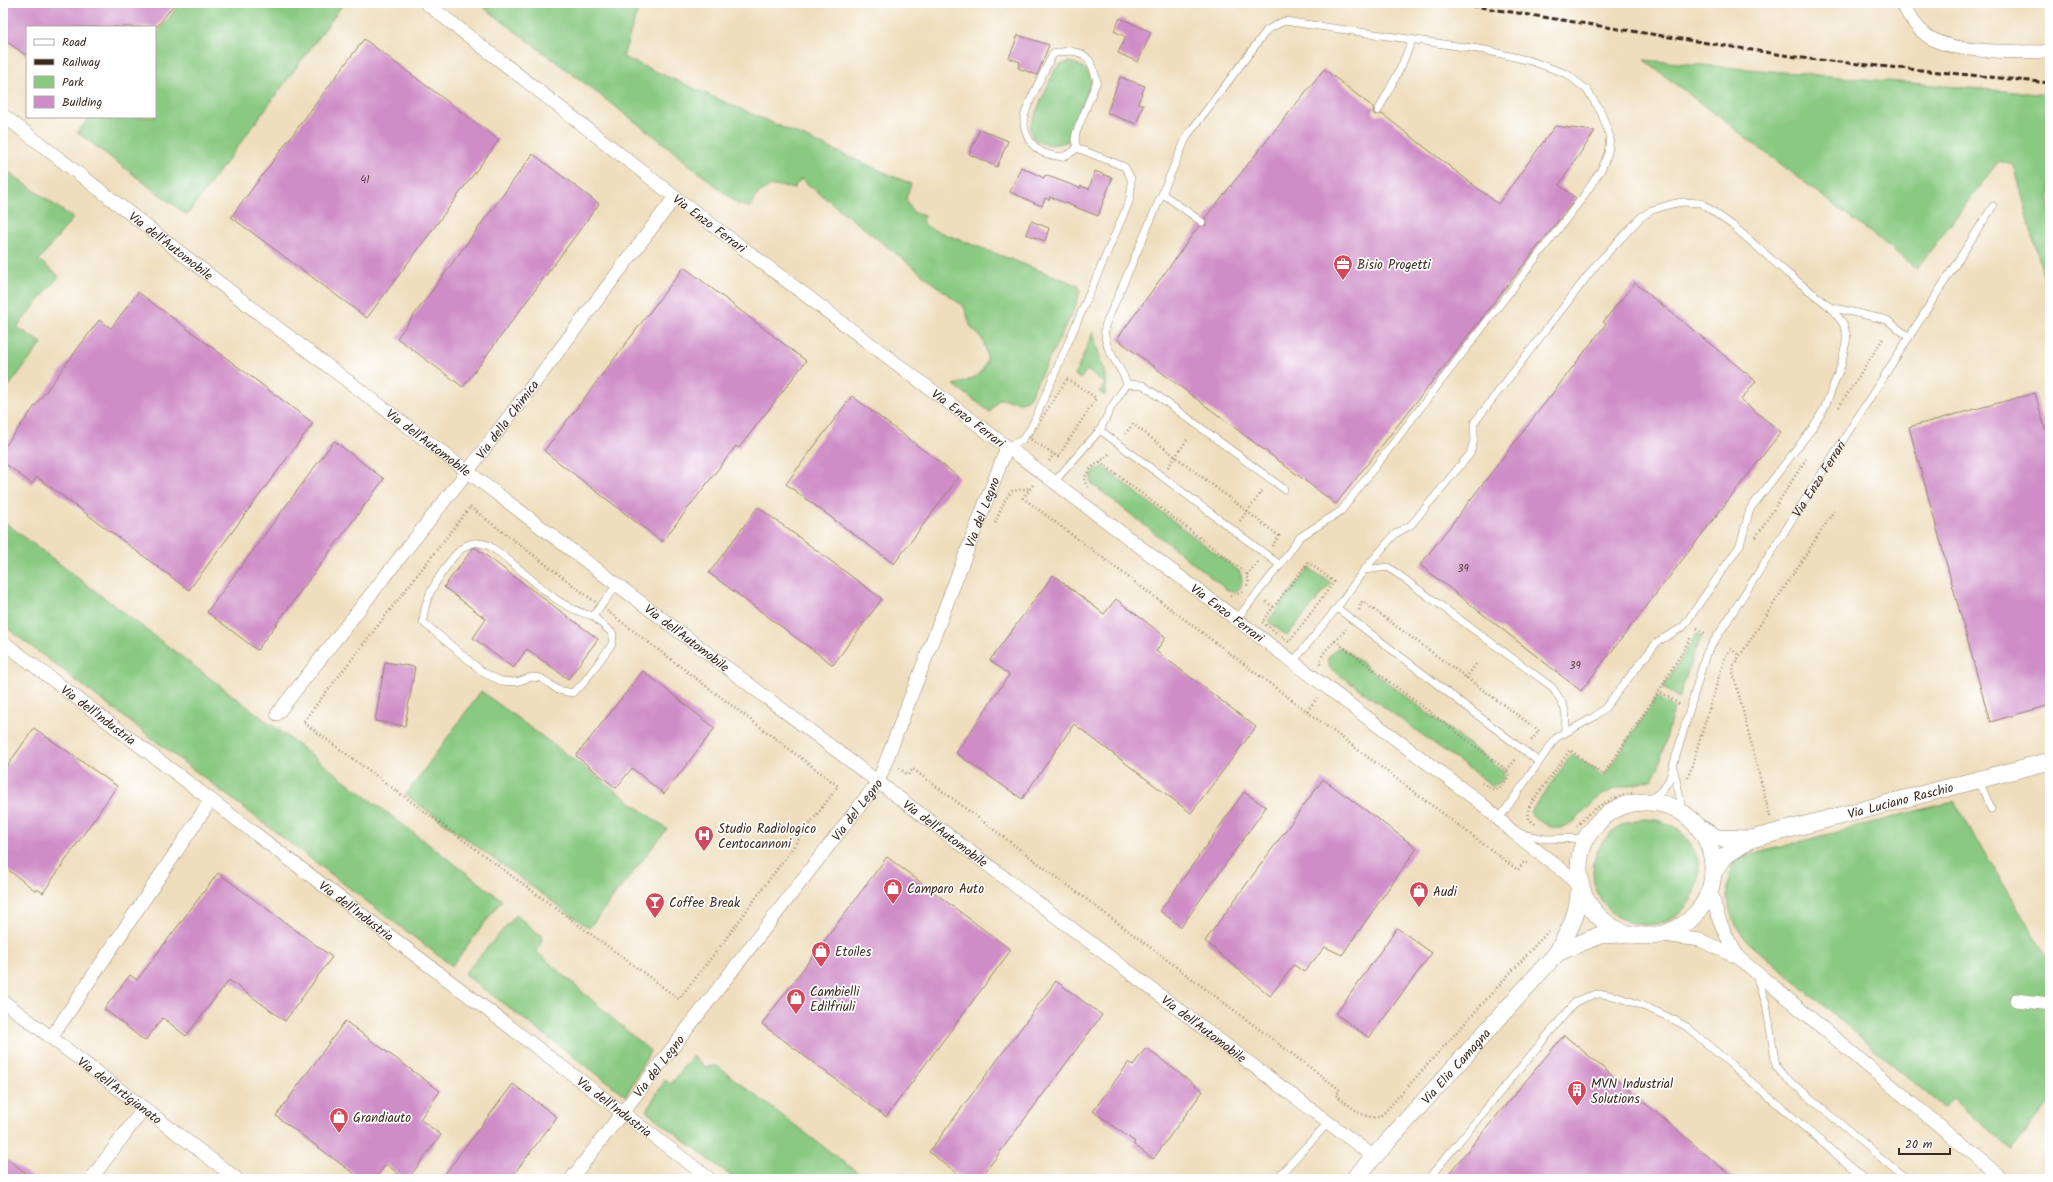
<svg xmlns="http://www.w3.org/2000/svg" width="2053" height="1182" font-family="Kalam,sans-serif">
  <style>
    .green { fill: #89c981; stroke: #627a50 }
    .building { fill: #cf8dc7 }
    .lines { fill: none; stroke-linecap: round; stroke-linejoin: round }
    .service-casing { stroke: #95846e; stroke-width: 8 }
    .minor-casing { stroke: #95846e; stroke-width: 14 }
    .tertiary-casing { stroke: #95846e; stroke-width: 18 }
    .path { stroke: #95846e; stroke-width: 2.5; stroke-dasharray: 1 3; stroke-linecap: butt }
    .service { stroke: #fff; stroke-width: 7 }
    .minor { stroke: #fff; stroke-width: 13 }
    .tertiary { stroke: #fff; stroke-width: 17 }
    .rail { stroke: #3b2a1e; stroke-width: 3; stroke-dasharray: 6 3; stroke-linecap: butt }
    .labels { text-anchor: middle; stroke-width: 3.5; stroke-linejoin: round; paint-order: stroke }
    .number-label { font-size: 11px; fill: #604348 }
    .street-label { font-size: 13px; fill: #3b2a1e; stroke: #fff }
    .poi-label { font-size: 13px; fill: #3b2a1e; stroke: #fff; text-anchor: start }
  </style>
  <rect width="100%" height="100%" fill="#fff"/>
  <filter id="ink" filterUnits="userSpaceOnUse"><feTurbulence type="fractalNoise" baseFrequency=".025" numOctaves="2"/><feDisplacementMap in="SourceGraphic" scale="8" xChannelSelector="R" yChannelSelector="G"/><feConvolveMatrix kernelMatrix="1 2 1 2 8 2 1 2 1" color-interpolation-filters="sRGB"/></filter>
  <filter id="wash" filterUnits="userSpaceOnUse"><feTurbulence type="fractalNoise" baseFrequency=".012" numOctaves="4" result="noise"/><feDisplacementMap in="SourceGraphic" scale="16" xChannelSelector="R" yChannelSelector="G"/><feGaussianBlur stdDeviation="0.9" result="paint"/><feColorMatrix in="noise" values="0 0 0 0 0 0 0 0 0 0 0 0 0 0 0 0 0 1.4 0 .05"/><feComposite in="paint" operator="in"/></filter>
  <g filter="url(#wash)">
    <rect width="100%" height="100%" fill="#efdebd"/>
    <g class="green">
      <path d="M 180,3 L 344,3 L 187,215 L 77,132 L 90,117 L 155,117 L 155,37 Z"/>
      <path d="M 478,3 L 640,3 L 623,57 L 911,184 L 906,199 L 913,212 L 924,216 L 923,222 L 929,228 L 1078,285 L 1080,291 L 1075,308 L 1028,400 L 1020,402 L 999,399 L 990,412 L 954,385 C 979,379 995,366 982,339 C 979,334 972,330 970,325 C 968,319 967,313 964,307 L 801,179 L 793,189 C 772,182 759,187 750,207 L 738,204 L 662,142 Z"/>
      <path d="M 1644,60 L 2050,95 L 2050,302 L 2014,165 L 1998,162 L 1917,268 Z"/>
      <path d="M 1071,62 C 1082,66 1089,69 1091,81 L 1068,141 C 1055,146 1045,146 1033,139 L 1030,130 L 1031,124 L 1055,69 L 1062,64 Z"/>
      <path d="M 3,168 L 73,218 L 39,260 L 59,276 L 17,327 L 42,343 L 3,394 Z"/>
      <path d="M 1093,332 L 1107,383 L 1105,396 L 1099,392 L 1105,384 L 1087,370 L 1080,379 L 1075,375 Z"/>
      <path d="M 1103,467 L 1240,572 C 1243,582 1243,586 1235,593 L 1226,589 L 1091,483 L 1091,475 L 1096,469 Z"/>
      <path d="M 3,521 L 502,900 L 452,966 L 3,625 Z"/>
      <path d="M 1309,568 L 1331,583 L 1287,636 L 1268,621 Z"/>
      <path d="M 1697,633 L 1702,636 L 1695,650 L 1679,698 L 1663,688 Z"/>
      <path d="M 1341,647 L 1504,771 C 1504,779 1501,783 1493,786 L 1330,668 L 1327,658 L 1336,649 Z"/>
      <path d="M 481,691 L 667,829 L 589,928 L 406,795 Z"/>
      <path d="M 1657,697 L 1674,708 L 1659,766 L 1652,779 C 1638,785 1621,785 1608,792 C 1576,808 1572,851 1530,813 L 1572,754 L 1604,776 Z"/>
      <path d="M 1954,801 L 2050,963 L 2050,1102 L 2011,1149 L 1953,1098 L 1944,1108 L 1747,941 C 1726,915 1725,898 1731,866 L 1738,860 L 1750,855 Z"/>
      <circle cx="1646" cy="872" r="53"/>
      <path d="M 516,915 L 543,937 L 537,952 L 650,1051 L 626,1096 L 464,974 Z"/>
      <path d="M 692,1056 L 705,1067 L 717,1066 L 866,1179 L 740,1179 L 732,1177 L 646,1111 L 665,1080 L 671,1084 Z"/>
    </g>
    <g id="blocks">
      <g class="building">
        <path d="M 3,3 L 175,3 L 157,27 L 27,27 L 27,56 L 3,39 Z"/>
        <path d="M 1120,18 L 1151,32 L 1138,62 L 1118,53 L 1126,37 L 1114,31 Z"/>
        <path d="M 1018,35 L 1049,45 L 1037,75 L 1018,68 L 1020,62 L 1009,58 Z"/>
        <path d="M 364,39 L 499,140 L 367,318 L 231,217 Z"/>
        <path d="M 1324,69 L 1374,108 L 1373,112 L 1375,115 L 1382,114 L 1498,204 L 1555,126 L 1595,131 L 1559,185 L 1576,198 L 1336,504 L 1117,339 L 1199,226 L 1206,225 L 1205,218 Z"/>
        <path d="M 1120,77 L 1145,86 L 1138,103 L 1143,105 L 1136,124 L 1107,113 Z"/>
        <path d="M 980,129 L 1008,141 L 997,167 L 969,154 Z"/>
        <path d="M 533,154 L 599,204 L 463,387 L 397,338 Z"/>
        <path d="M 1021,167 L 1044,178 L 1045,175 L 1080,188 L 1081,186 L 1089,189 L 1095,171 L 1112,178 L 1098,216 L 1050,197 L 1049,200 L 1045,198 L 1042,206 L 1010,192 Z"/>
        <path d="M 1031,221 L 1049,228 L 1045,241 L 1026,234 Z"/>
        <path d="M 684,267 L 806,361 L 739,448 L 736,446 L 662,542 L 544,451 Z"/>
        <path d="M 1635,283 L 1756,381 L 1741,400 L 1781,432 L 1581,691 L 1420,565 L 1606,324 L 1603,322 Z"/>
        <path d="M 138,292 L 313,423 L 189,590 L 37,477 L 32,484 L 3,462 L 3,449 L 99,320 L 111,328 Z"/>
        <path d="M 2035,393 L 2050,446 L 2050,705 L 1990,722 L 1909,427 Z"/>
        <path d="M 852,396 L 959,477 L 894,564 L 786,484 Z"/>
        <path d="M 334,441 L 384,479 L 257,650 L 207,612 Z"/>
        <path d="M 758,507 L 882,599 L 833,665 L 709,573 Z"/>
        <path d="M 473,548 L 476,548 L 598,639 L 568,679 L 527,649 L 513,668 L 473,638 L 486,619 L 444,587 Z"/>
        <path d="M 1053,575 L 1104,614 L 1116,599 L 1166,637 L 1156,651 L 1256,727 L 1191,813 L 1074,724 L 1022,799 L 956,753 L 1009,675 L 990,660 Z"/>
        <path d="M 385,662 L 415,667 L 405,726 L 375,721 Z"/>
        <path d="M 643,671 L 715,728 L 664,794 L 632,768 L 616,788 L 576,756 Z"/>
        <path d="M 34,728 L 117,786 L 43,893 L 37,889 L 36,891 L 3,866 L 3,772 Z"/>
        <path d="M 1323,779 L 1417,848 L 1342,955 L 1325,947 L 1304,972 L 1294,965 L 1270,996 L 1205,941 Z"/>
        <path d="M 1244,792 L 1266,807 L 1181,927 L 1160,911 Z"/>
        <path d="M 887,857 L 1011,950 L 886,1117 L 762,1024 Z"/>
        <path d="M 218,873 L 332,957 L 285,1021 L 229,980 L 186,1036 L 163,1018 L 145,1041 L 104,1009 L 130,975 L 137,980 Z"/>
        <path d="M 1397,928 L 1432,953 L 1369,1038 L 1336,1014 Z"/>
        <path d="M 1056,981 L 1102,1015 L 980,1179 L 965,1179 L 929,1152 Z"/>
        <path d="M 345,1021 L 440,1091 L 420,1119 L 441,1135 L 408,1179 L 405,1179 L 386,1164 L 375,1179 L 361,1179 L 276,1116 Z"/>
        <path d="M 1564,1035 L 1735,1179 L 1444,1179 Z"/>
        <path d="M 1146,1048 L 1203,1091 L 1153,1159 L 1133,1144 L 1135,1142 L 1093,1111 L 1129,1062 L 1133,1065 Z"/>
        <path d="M 513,1084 L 557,1117 L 510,1179 L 441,1179 Z"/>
        <path d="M 3,1156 L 34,1179 L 3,1179 Z"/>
      </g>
    </g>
  </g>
  <g filter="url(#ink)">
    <use href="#blocks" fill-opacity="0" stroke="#95846e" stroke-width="1"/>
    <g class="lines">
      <defs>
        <g id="service">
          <path d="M 1378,111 L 1401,67 L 1412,40"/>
          <path d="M 1163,194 L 1202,222"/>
          <path d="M 1830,307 L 1887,320 L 1909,337"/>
          <path d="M 1127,384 L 1143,385 L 1284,489"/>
          <path d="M 1100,430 L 1112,406 L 1127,384 C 1120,362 1102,351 1105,326 L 1187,136 L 1267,30 L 1284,21 L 1485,50 L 1531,61 L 1567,74 L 1587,90 L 1601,112 L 1610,137 L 1608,153 L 1601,170 L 1583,197 L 1341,511 L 1300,537 L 1280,565"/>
          <path d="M 1007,447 L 1022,440 L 1032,426 L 1129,202 L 1131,191 L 1131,179 L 1125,167 L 1077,148 C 1066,158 1061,158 1047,154 C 1032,149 1023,134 1024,118 C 1025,108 1047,66 1053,54 C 1064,50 1081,49 1089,60 C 1093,65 1095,75 1097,81 L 1076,133 L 1075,140 L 1077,148"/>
          <path d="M 1054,482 L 1100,430 L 1280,565 L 1236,620"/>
          <path d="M 1364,570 L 1388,567 L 1552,687 C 1564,704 1569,712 1564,733"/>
          <path d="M 1337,608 L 1364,570 L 1395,534 L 1411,525 L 1470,454 L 1474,440 L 1474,423 L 1596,265 L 1640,218 L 1652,210 L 1672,204 L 1682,202 L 1701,203 L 1732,225 L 1787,273 L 1830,307 L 1843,323 L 1847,337 L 1841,366 L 1824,409 L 1811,430 L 1750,509 L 1740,545 L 1683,627 L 1657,642 L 1605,708 L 1594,717 L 1556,738 L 1539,762"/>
          <path d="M 593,616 C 552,607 525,569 491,547 C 487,544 477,542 473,543 C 462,545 452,558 446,567 C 434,584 424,600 423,622 L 484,673 L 501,681 L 516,682 L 532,677 L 541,678 L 558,690 L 572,693 L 582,685 L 612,644 L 613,634 L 593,616 L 617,585"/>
          <path d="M 1293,662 L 1337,608 L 1539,762 L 1499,819"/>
          <path d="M 1674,770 L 1683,812"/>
          <path d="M 1979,780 L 1991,809"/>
          <path id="s1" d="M 1642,801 C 1654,799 1663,790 1669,780 L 1706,654 L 1993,206"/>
          <path d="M 1518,833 L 1546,839 L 1585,838"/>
          <path d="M 1756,976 L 1766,1003 L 1776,1066 L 1782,1074 L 1906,1179"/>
          <path d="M 1276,1179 L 1328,1123"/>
          <path d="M 1428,1179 L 1575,1002 C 1582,999 1590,995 1598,994 C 1618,993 1668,1016 1687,1027 L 1865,1179"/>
        </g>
        <g id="minor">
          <path id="s2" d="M 426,3 L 675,197 L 1482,804 L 1513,832 L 1567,874 L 1579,887"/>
          <path d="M 1902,3 C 1908,15 1916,27 1926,35 C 1952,55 2017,51 2050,52"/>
          <path id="s3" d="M 3,115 L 279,329 L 1374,1157"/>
          <path id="s4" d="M 3,642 L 710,1179"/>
          <path id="s5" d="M 277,714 L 467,472 L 675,197"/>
          <path d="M 1663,935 L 1700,940 L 1739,958 C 1724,934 1716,916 1711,889"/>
          <path d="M 1739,958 L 2003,1179"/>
          <path d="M 2016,1000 L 2050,1004"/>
          <path id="s6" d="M 3,1001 L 237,1179"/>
          <path d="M 51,1038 L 211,800"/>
          <path d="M 91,1179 L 144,1108"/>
          <path id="s7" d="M 571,1179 L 878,782 L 1007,447"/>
        </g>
        <g id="tertiary">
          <circle cx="1646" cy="869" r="67"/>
          <path id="s8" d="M 1700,828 L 1717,838 L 1751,839 L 2050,761"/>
          <path d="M 1713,873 L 1725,856 L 1751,839"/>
          <path d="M 1557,953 L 1600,935 L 1623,934"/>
          <path id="s9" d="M 1354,1179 L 1557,953 C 1568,932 1580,912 1579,887"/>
        </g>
      </defs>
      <use href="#service" class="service-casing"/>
      <use href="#minor" class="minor-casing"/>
      <use href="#tertiary" class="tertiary-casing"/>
      <g class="path">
        <path d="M 1067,379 L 1096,398 L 1058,457 L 1029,438 Z"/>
        <path d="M 1839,407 L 1884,337"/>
        <path d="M 1125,434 L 1133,424 L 1279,536 L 1272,546"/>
        <path d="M 1049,461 L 1054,454"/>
        <path d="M 1100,462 L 1246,573 L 1249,580 L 1247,586"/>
        <path d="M 1168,467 L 1187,440"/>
        <path d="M 1033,485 L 1023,498 L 1518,870 L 1524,862 L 1527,863"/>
        <path d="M 1088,487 L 1084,481 C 1088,465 1101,463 1111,452"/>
        <path d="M 470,507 L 838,786 L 719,948 L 679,999 L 303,722 Z"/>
        <path d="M 1240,521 L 1264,489"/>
        <path d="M 995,523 L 1005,500 L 1012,491 L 1031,488"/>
        <path d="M 1756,537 L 1806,459"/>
        <path d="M 1308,562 L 1334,582 L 1289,642 L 1262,622 Z"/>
        <path d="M 1247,575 L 1258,562"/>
        <path d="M 1230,596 L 1236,595 L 1242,592"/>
        <path d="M 1266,602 L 1274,607"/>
        <path d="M 1359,610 L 1362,601 L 1539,731 L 1530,742"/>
        <path d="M 1697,628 L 1706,634"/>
        <path d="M 1335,641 L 1507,770 L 1509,776 L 1502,787 L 1495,790 L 1482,783"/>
        <path d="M 1320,664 C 1320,650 1339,640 1346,629"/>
        <path d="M 1466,678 L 1476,664"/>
        <path d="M 1679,704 L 1659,691 L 1691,637"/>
        <path d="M 1307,711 L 1317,698"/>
        <path d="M 899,768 L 908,775 L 913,769 L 1340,1090 L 1336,1095 C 1347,1103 1367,1124 1382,1115 L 1550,929"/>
        <path d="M 1507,770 L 1517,758"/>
        <path d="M 1688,778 L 1725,657 L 1731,649 L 1740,656"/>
        <path d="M 1770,817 L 1733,672 L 1734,665 L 1834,511"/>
        <path d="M 1535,824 L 1529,819 L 1528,812 L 1530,805 L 1570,750 L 1603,775 L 1659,691"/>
        <path d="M 1577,826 C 1581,822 1585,817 1590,813 C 1602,802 1618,797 1633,793"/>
      </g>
      <use href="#service" class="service"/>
      <use href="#minor" class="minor"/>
      <use href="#tertiary" class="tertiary"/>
      <path class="rail" d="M 1454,3 L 1809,59 L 2050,83"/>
    </g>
  </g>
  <defs>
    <symbol id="office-pin" viewBox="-11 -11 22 30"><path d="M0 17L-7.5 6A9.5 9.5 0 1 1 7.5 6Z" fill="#d1495b" stroke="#fff"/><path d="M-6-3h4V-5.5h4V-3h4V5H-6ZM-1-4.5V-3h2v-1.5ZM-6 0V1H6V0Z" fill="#fff"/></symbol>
    <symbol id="hospital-pin" viewBox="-11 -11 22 30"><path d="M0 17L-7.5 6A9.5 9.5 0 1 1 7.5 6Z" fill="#d1495b" stroke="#fff"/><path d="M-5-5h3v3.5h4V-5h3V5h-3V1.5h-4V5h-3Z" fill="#fff"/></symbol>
    <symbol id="shop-pin" viewBox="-11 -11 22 30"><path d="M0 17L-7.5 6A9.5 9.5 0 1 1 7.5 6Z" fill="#d1495b" stroke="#fff"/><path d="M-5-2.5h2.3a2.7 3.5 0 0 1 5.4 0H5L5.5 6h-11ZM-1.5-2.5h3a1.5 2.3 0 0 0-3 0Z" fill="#fff"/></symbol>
    <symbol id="bar-pin" viewBox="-11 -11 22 30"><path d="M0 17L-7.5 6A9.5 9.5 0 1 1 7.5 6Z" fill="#d1495b" stroke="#fff"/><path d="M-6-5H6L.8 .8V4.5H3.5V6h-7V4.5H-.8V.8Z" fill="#fff"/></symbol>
    <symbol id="building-pin" viewBox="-11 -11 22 30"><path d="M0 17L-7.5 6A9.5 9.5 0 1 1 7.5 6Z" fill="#d1495b" stroke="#fff"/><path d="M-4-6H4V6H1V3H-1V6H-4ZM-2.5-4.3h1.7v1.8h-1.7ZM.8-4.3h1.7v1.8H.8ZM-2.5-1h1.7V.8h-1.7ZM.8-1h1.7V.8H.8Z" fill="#fff"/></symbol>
  </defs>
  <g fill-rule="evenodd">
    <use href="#office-pin" x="1332" y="253" width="22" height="30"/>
    <use href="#hospital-pin" x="693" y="824" width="22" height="30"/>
    <use href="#shop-pin" x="882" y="877" width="22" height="30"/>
    <use href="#shop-pin" x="1408" y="880" width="22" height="30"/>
    <use href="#bar-pin" x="644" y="891" width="22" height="30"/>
    <use href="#shop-pin" x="810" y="940" width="22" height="30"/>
    <use href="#shop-pin" x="785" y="987" width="22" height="30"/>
    <use href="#building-pin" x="1566" y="1079" width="22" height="30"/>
    <use href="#shop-pin" x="328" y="1106" width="22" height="30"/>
  </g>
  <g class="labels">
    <g class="number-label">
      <text x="365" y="183">41</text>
      <text x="1463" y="572">39</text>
      <text x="1575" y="669">39</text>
    </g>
    <g class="street-label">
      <text dy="5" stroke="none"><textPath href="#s2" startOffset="359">Via Enzo Ferrari</textPath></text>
      <text dy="5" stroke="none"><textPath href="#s3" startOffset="213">Via dell'Automobile</textPath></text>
      <text dy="5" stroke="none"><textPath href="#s2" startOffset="683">Via Enzo Ferrari</textPath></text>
      <text dy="5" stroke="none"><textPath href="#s5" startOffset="374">Via della Chimica</textPath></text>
      <text dy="5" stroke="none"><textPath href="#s3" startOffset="537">Via dell'Automobile</textPath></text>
      <text dy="5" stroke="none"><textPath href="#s1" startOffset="375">Via Enzo Ferrari</textPath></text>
      <text dy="5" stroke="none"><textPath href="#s7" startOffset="791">Via del Legno</textPath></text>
      <text dy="5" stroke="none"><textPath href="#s2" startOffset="1007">Via Enzo Ferrari</textPath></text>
      <text dy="5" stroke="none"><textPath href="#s3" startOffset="861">Via dell'Automobile</textPath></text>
      <text dy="5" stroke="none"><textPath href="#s4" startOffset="120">Via dell'Industria</textPath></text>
      <text dy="5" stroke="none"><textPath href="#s8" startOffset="208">Via Luciano Raschio</textPath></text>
      <text dy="5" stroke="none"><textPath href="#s7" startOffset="467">Via del Legno</textPath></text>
      <text dy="5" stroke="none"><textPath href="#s3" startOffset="1185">Via dell'Automobile</textPath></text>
      <text dy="5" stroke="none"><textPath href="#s4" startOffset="444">Via dell'Industria</textPath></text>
      <text dy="5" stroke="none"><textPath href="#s3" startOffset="1509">Via dell'Automobile</textPath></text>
      <text dy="5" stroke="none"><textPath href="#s7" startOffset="143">Via del Legno</textPath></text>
      <text dy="5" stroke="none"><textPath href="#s9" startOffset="152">Via Elio Camagna</textPath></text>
      <text dy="5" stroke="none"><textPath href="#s6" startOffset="147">Via dell'Artigianato</textPath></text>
      <text dy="5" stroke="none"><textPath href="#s4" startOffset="768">Via dell'Industria</textPath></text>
    </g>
    <g class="poi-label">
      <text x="1357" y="269">Bisio Progetti</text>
      <text x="718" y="833">Studio Radiologico<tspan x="718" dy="15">Centocannoni</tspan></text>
      <text x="907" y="893">Camparo Auto</text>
      <text x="1433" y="896">Audi</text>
      <text x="669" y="907">Coffee Break</text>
      <text x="835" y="956">Etoiles</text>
      <text x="810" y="996">Cambielli<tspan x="810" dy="15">Edilfriuli</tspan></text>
      <text x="1591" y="1088">MVN Industrial<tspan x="1591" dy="15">Solutions</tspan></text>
      <text x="353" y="1122">Grandiauto</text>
    </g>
  </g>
  <rect width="2053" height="1182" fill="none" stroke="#fff" stroke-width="16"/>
  <rect x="26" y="26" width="130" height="92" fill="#ffffff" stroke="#b1aaa5"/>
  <rect x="34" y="39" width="20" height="6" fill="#ffffff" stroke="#b1aaa5"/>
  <text x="62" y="46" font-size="12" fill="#3b2a1e">Road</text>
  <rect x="34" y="59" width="20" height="6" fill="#3b2a1e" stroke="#b1aaa5"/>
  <text x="62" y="66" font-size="12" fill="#3b2a1e">Railway</text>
  <rect x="34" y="76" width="20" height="12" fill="#89c981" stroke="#b1aaa5"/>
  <text x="62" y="86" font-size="12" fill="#3b2a1e">Park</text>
  <rect x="34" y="96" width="20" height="12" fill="#cf8dc7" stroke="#b1aaa5"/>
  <text x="62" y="106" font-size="12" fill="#3b2a1e">Building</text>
  <path d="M1899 1148v6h51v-6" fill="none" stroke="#3b2a1e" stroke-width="2"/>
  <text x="1905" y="1148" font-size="12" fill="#3b2a1e" stroke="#ffffff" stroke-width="3" paint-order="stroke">20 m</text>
</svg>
